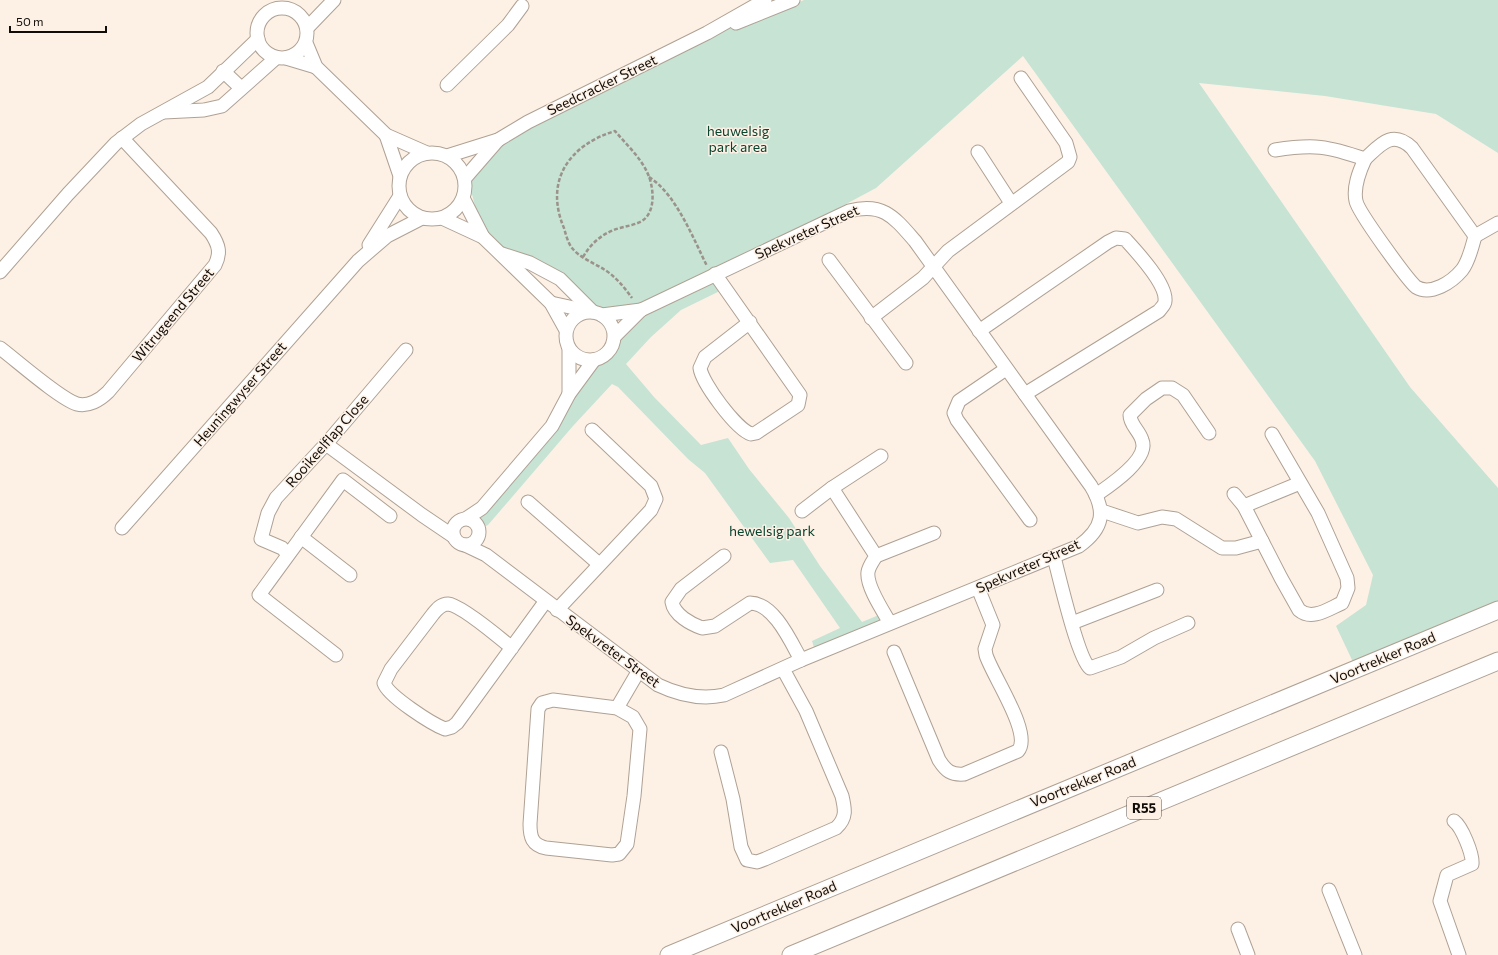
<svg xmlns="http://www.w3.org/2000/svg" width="1498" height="955" font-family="Commissioner,sans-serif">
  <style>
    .green { fill: #c6e3d4 }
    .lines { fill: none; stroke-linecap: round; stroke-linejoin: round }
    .minor-casing { stroke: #afa194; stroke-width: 15 }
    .major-casing { stroke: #afa194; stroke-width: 19 }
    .path { stroke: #9b928a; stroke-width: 2.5; stroke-dasharray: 4 2; stroke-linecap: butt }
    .minor { stroke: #fff; stroke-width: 13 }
    .major { stroke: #fff; stroke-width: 17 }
    .labels { text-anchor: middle; stroke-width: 3; stroke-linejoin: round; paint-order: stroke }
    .shield { fill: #fdf1e6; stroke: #58514b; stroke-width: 1 }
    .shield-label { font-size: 13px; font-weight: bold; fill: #110c08 }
    .street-label { font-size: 14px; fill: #110c08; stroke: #fdf1e6 }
    .park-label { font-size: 14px; fill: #09422d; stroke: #fdf1e6 }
  </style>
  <rect width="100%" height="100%" fill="#fdf1e6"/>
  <path class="green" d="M 804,0 L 1498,0 L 1498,153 L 1436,114 L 1325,96 L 1199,83 L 1410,387 L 1498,488 L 1498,601 L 1353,662 L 1336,626 L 1366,605 L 1373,575 L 1315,461 L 1023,56 L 876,188 L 715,274 L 726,288 L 681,310 L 651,337 L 626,364 L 654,397 L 701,445 L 728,438 L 749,469 L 789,518 L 820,566 L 862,622 L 879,615 L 882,627 L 816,654 L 812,641 L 840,628 L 793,560 L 770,563 L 705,473 L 688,459 L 618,387 L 612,384 L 573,426 L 488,525 L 479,529 L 482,508 L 594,360 C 613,355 606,347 616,335 C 623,326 633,318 641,310 L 602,315 L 564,281 L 483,237 L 467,175 L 491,148 L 712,31 L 763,18 Z"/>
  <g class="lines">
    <defs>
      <g id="minor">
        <circle cx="282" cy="33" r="25"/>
        <path d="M 736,23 L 793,0"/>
        <path d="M 307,28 L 334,0"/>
        <path d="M 306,43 L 316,67 L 386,135 L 427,153"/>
        <path d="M 286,58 L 316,67"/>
        <path d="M 223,71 L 241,88"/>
        <path d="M 447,85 L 508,25 L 522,6"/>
        <path d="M 164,112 L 204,110 L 222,106 L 276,58"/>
        <path d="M 386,135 L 400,176"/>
        <path d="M 1275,150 C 1314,144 1327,146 1365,159 C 1380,145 1392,129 1412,148 L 1475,236 L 1498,223"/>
        <path d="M 978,152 L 1011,203"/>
        <circle cx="432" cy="186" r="33"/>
        <path d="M 447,156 L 498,140 L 528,122 L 707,33 L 765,0"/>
        <path d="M 1365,159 C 1359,172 1353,187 1356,201 C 1358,212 1407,279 1416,287 C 1431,296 1452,282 1462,270 C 1469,261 1472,247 1475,236"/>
        <path d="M 465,178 L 498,140"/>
        <path d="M 463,198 L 483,237"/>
        <path d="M 442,218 L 483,237 L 551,303 L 566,330"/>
        <path d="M 369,245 L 400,196"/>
        <path d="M 502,254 L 530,263 L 560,279 L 593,312"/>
        <path d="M 829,260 L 906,363"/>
        <path d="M 0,272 L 68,194 L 116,143 L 141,124 L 208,87 L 258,39"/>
        <path d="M 715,274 L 800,395 L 798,405 L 756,433 L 751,434 C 736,429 702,383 700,368 L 705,357 L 750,322"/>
        <path d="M 551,303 L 588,311"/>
        <circle cx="590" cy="336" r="24"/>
        <path d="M 602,315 L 641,310"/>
        <path d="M 871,318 L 923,278 L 948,251 L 1068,162 L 1070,157 L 1066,143 L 1021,78"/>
        <path d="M 979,331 L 1108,242 L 1116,238 L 1125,239 C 1136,251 1167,284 1165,301 C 1165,305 1161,308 1159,311 L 1025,394"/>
        <path d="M 0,348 C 16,360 60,399 77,404 C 88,407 100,400 108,392 L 215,265 C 221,253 219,245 211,233 L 122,138"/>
        <path d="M 1006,369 L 959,401 L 954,413 L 957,420 L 1030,520"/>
        <path d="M 569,394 L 569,349"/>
        <path d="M 326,444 L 422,515 L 453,536"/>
        <path d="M 832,488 L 876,556 C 873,561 869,566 868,572 C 866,586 883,611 890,623"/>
        <path d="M 1234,494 L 1244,506 L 1281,578 L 1299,610 C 1312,621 1328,609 1342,603 L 1348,588 L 1347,578 L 1318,513 L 1272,434"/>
        <path d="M 1096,495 C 1109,486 1150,459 1142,440 C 1139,430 1130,425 1130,415 L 1146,399 L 1162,388 L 1172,388 L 1183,395 L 1209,433"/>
        <path d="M 528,502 L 599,564"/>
        <path d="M 1244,506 L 1300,483"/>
        <path d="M 802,511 L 832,488 L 881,456"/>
        <path d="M 1102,511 L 1138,523 L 1162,517 L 1176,519 L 1222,548 L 1236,548 L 1262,541"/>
        <path d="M 467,518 L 482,508 L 552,426 L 569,394 L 594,360"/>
        <circle cx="466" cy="532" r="13"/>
        <path d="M 122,528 L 358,261 L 387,236 L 422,218"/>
        <path d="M 301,537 L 350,575"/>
        <path d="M 465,545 L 486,555 L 658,685 C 679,695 701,700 724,695 L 801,660 L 1079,546 C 1104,528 1106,511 1091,486 L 915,241 C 894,217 883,202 849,211 L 641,310 L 615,336"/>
        <path d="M 288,554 L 282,548 L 261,539 L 268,513 L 276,498 L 326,444 L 406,350"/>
        <path d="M 724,556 L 681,589 L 672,602 C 674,615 691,624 702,628 L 715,626 L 750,603 C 774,603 791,642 801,660"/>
        <path d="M 876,556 L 934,533"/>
        <path d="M 1054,557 C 1059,576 1078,659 1090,668 L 1121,657 L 1154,638 L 1188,623"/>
        <path d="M 557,610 L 651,510 L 656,499 L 651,486 L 592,430"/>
        <path d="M 1072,623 L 1157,590"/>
        <path d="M 512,648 C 500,638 461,605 448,604 C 441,604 437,609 433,614 L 391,669 L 384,683 C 388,696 432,724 445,729 L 452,727 L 457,723 L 545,602"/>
        <path d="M 894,652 L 939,760 C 946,771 951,775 964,774 L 1018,751 C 1033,734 992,675 986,655 L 985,649 L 993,625 L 978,588"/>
        <path d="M 336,655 L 259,595 L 343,480 L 390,516"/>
        <path d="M 553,700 L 617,708 L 633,717 L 640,729 L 634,796 L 627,844 L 619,854 L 612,855 L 546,848 C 532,845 530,837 530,824 L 538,709 L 542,703 Z"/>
        <path d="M 617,708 L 638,672"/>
        <path d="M 721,752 L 733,799 L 741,847 L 747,860 L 757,862 L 765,859 L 836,828 C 847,818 845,809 842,796 L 806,711 L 783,669"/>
        <path d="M 1454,821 C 1462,827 1473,854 1472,864 L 1447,875 L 1440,901 L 1459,955"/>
        <path d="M 1329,890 L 1355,955"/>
        <path d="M 1238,929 L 1248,955"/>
      </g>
      <g id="major">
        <path d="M 669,955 L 1498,610"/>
        <path d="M 791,955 L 1498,661"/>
      </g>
    </defs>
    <use href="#minor" class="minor-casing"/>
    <use href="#major" class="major-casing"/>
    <g class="path">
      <path d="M 649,177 C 676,194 693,238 707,266"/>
      <path d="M 583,257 C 591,243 604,232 620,228 C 627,226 634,225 640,222 C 657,214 654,186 647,172 C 640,157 626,144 615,131 C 569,145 544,181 564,228 C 566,235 568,243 572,248 C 580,258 594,263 605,270 C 616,277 624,287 632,298"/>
    </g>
    <use href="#minor" class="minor"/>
    <use href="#major" class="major"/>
  </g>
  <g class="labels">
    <rect class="shield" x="1127" y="797" width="34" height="22" rx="3"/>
    <g class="shield-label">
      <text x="1144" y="813">R55</text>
    </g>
    <g class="street-label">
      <text transform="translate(602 85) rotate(-26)" y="5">Seedcracker Street</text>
      <text transform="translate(807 232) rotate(-24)" y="5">Spekvreter Street</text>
      <text transform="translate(173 315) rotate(-50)" y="5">Witrugeend Street</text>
      <text transform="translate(240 394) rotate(-49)" y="5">Heuningwyser Street</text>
      <text transform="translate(327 441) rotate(-49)" y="5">Rooikeelflap Close</text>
      <text transform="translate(1028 566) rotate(-24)" y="5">Spekvreter Street</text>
      <text transform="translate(613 651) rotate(36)" y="5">Spekvreter Street</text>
      <text transform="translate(1383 658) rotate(-23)" y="5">Voortrekker Road</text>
      <text transform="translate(1083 782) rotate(-22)" y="5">Voortrekker Road</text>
      <text transform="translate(784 907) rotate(-23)" y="5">Voortrekker Road</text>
    </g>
    <g class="park-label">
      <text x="738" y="136">heuwelsig<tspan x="738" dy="16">park area</tspan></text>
      <text x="772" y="536">hewelsig park</text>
    </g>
  </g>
  <path d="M10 26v6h96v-6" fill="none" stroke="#110c08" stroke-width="2"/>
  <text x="16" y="26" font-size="12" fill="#110c08" stroke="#fdf1e6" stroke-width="3" paint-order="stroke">50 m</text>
</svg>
